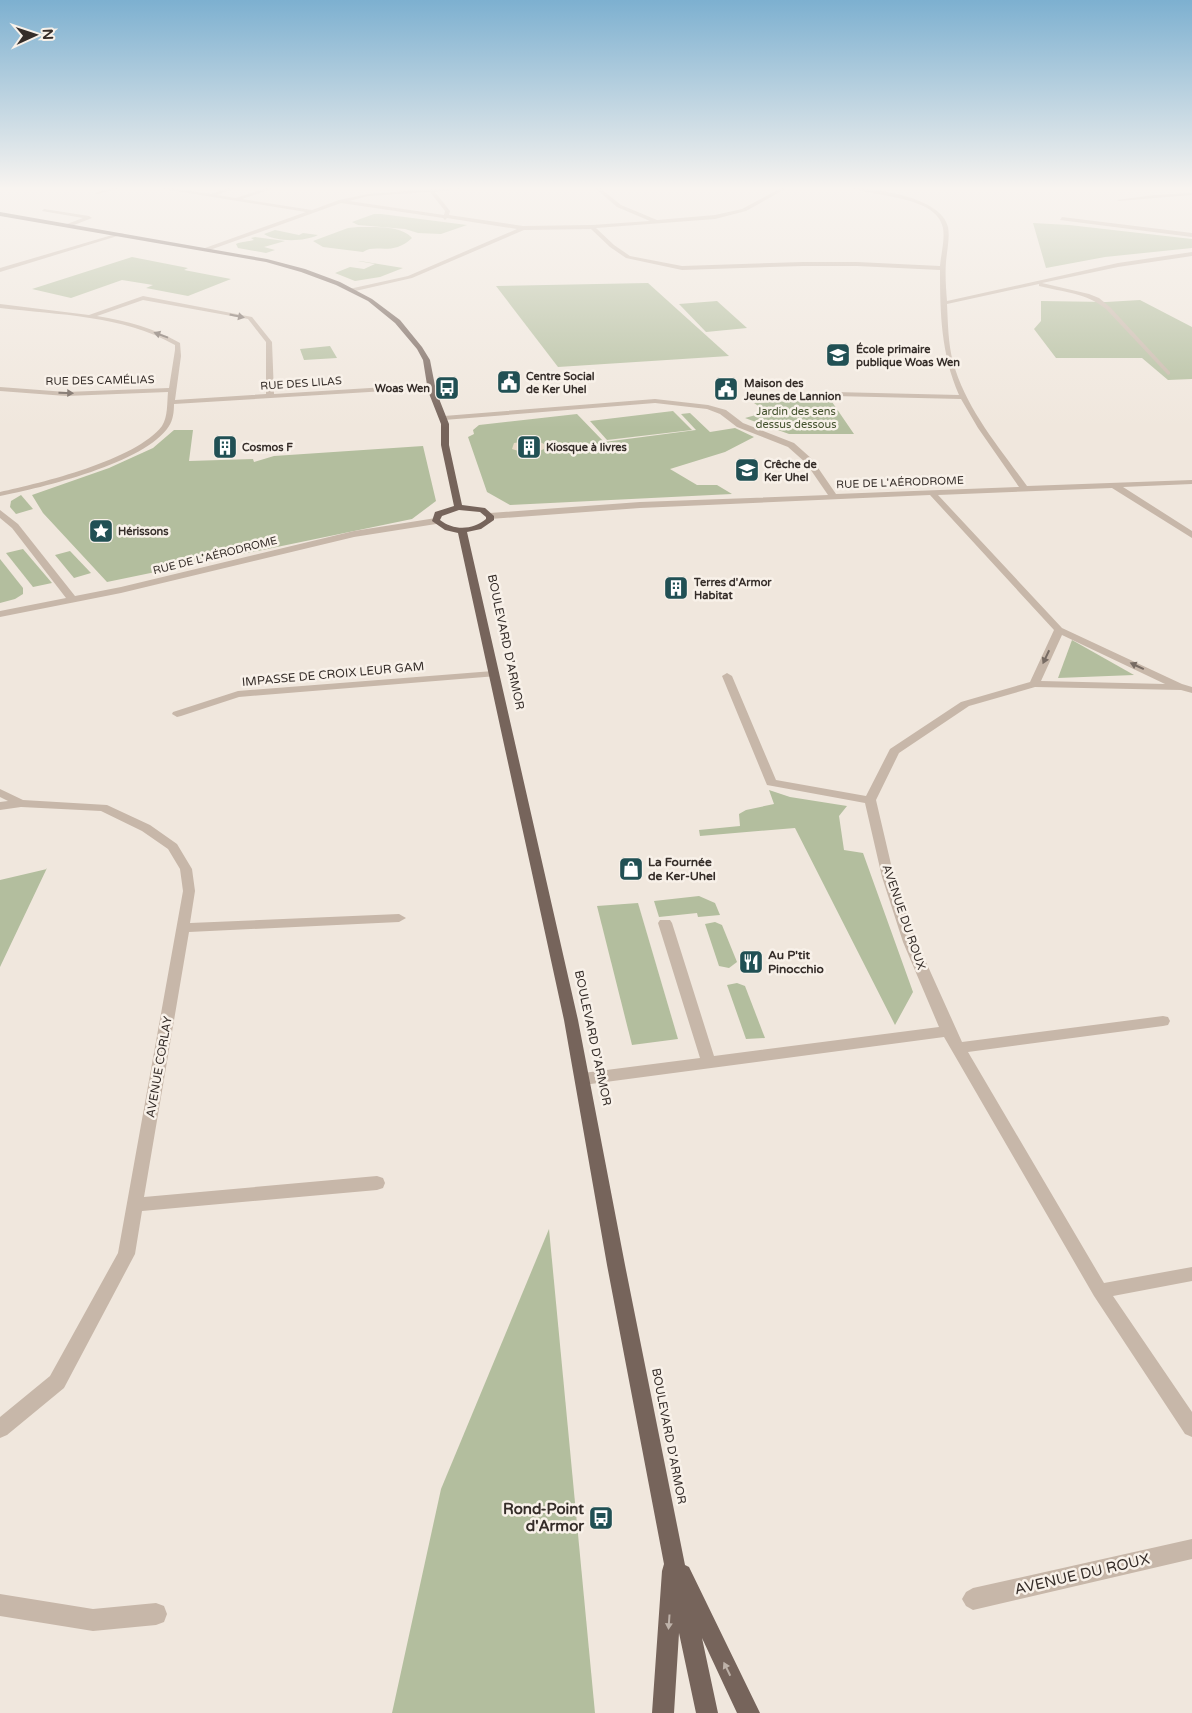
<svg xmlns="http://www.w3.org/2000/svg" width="1192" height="1713" font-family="'Varela Round',sans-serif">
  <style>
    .green { fill: #b3be9e }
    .plaza { fill: #e7d8c5 }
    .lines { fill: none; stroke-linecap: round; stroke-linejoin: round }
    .minor { fill: #c7b7a9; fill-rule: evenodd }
    .major { fill: #76645b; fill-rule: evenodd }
    .oneway { fill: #776b63 }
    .oneway2 { fill: #beb2a9 }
    .labels { text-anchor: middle; stroke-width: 5; stroke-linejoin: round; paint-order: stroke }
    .far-poi-label { font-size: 11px; font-weight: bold; fill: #352d29; stroke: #f8f1e9; text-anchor: start }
    .far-street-label { font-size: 11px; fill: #352d29; stroke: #f8f1e9 }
    .far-park-label { font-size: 11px; fill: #44522e; stroke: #f8f1e9 }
    .street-label { font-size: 12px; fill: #352d29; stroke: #f8f1e9 }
    .poi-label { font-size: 12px; font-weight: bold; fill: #352d29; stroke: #f8f1e9; text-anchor: start }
    .near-poi-label { font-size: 15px; font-weight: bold; fill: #352d29; stroke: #f8f1e9; text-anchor: end }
    .near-street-label { font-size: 15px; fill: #352d29; stroke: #f8f1e9 }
  </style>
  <rect width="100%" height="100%" fill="#f0e7dd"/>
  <g class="green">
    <path d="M 374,214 L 381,214 L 467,225 L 441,234 L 418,233 L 405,229 L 358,225 L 352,222 Z"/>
    <path d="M 1033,223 L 1069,225 L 1192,239 L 1192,248 L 1105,257 L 1046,268 Z"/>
    <path d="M 358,227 C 373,227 402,225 412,238 C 392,257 376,243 363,252 L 323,247 L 313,241 L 348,228 Z"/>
    <path d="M 275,230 L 299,235 L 303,233 L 318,235 C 304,242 276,242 264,234 Z"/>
    <path d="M 255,237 L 285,241 L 264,247 L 275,250 L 266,253 L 238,248 L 236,244 C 242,241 248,242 254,240 L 251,238 Z"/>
    <path d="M 132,257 L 188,268 L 184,270 L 231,279 L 188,296 L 146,288 L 153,285 L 122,280 L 71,298 L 32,289 Z"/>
    <path d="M 358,261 L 360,261 L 403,268 L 380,277 L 355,281 L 335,273 L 350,267 L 364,269 L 375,264 Z"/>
    <path d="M 648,283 L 729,356 L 558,367 L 496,286 Z"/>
    <path d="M 1140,300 L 1192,327 L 1192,379 L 1168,380 L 1142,358 L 1056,358 L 1034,329 L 1041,321 L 1041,301 L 1106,302 Z"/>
    <path d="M 717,301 L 747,328 L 706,332 L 679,304 Z"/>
    <path d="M 330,346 L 337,358 L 304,360 L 300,349 Z"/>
    <path d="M 830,399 L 854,434 L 789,434 L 745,418 L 767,412 L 754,403 Z"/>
    <path d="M 673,411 L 692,430 L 607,440 L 590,421 Z"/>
    <path d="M 690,413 L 710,432 L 735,428 L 754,437 L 725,452 L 670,469 L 697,485 L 717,485 L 732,494 L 510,505 L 487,492 L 468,437 L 474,434 L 473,430 L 479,425 L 577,414 L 604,442 L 696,430 L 681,414 Z"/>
    <path d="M 174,430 L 193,430 L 189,461 L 253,459 L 254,462 L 274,456 L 423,446 L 436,501 L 412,519 L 107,582 L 43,513 L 32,495 L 109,468 L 153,448 Z"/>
    <path d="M 21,495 L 33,509 L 16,514 L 10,507 L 11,501 Z"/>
    <path d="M 23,549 L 52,583 L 33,587 L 6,553 Z"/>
    <path d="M 70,551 L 91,573 L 74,578 L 55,555 Z"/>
    <path d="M 0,559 L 23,588 L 23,594 L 15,599 L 0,603 Z"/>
    <path d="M 1072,640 L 1134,675 L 1058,678 Z"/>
    <path d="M 769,790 L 790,797 L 847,806 L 839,816 L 844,850 L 863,853 L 913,992 L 895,1025 L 795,828 L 700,836 L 699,830 L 740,826 L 739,814 L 746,810 L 774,804 Z"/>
    <path d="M 47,869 L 47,868 L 0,967 L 0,880 Z"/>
    <path d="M 699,896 L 715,903 L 720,915 L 698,917 L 697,913 L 659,917 L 654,901 Z"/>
    <path d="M 638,903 L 678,1039 L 632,1045 L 597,906 Z"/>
    <path d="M 715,922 L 722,925 L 737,962 L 729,968 L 719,966 L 705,924 Z"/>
    <path d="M 737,983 L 745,986 L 765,1038 L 746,1039 L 727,985 Z"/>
    <path d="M 549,1229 L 595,1713 L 392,1713 L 441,1489 Z"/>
  </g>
  <path class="plaza" d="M 527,441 L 540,442 L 544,444 L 544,449 L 537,452 L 525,453 L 512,449 L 514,443 Z"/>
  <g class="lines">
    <g class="minor">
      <path d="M 111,188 L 121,188 L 97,194 L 95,193 Z"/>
      <path d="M 171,188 L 211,194 L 228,188 L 236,188 L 217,195 L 236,198 L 266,188 L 274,188 L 242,199 L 312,210 L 339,200 L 368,194 L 431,189 L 466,188 L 435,192 L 450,211 L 449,215 L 523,226 L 592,225 L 650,221 L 617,207 L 595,188 L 600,188 L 621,205 L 657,220 L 715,215 L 742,209 L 781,188 L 787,188 L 746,211 L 715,219 L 596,228 L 614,245 L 630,256 L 682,266 L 803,262 L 857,262 L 940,266 C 941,254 945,240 943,228 C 937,196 876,197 852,188 C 877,188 942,198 948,227 C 950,238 947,250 946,262 C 945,275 946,288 947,301 L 1118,263 L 1192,252 L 1192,256 L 1118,267 L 1042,283 L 1089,294 L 1099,298 L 1110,307 L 1170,372 L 1170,374 L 1168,375 L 1106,309 C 1087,293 1063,292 1039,286 L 1039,284 L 947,304 C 948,323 948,343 953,362 C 966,409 999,447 1027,486 L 1192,480 L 1192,484 L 1123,487 L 1192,531 L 1192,538 L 1112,488 L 938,495 L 1062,628 L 1182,684 L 1192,687 L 1192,693 L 1181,690 L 1035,687 L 969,706 L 899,753 L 876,800 L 894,877 L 917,942 L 962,1042 L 1163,1016 L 1168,1017 L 1170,1021 L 1168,1025 L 1163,1026 L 968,1052 L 1104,1283 L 1192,1267 L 1192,1281 L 1113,1296 L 1192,1412 L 1192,1437 L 1185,1434 L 1094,1296 L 944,1037 L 583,1085 L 578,1083 L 575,1079 L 578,1075 L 583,1073 L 700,1058 L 658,923 L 660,920 L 670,920 L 672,923 L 714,1056 L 939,1027 L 903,942 L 882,877 L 865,803 L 767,785 L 722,676 L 727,673 L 732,676 L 776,780 L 866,796 L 890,749 L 961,702 L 1030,682 L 1054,630 L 930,495 L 640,508 L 490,519 L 486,516 L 490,513 L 640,502 L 828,495 L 806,463 L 788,447 L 737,427 L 720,414 L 707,409 L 655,403 L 444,420 L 440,418 L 444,416 L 655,399 L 708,405 L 726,410 L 743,423 L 794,443 L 812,459 L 836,494 L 1019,487 L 978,428 L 961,399 L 834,396 L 830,394 L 834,392 L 959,395 C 941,354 940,313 940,270 L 857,266 L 803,266 L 682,270 L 626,258 L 610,247 L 591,229 L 524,230 L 412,278 L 351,292 L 349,289 L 408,276 L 517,229 L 447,218 L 445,220 L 443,218 L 341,203 L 207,251 L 205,248 L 306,212 L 157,188 ZM 430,192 L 445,211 L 444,215 L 349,201 L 368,196 ZM 1062,635 L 1165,684 L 1041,681 Z"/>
      <path d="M 1192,193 L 1192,195 L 1119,201 L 1117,200 L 1154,195 Z"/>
      <path d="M 44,209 L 89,216 L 92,218 L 69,227 L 67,224 L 83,218 L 42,211 Z"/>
      <path d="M 1062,217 L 1192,233 L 1192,237 L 1060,220 Z"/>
      <path d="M 119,233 L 124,234 L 0,272 L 0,268 Z"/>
      <path d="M 143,296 L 252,317 L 272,342 L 274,394 L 402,386 L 431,387 L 435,389 L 431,391 L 402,390 L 174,404 C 174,412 173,420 169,426 C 146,463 41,488 0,496 L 0,492 C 41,483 136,460 162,426 C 168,417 167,402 168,392 L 66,396 L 0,391 L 0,387 L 66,392 L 169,388 L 175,350 L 175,345 C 122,315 59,315 0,308 L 0,304 L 89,315 ZM 143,300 L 248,319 L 266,342 L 266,394 L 175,400 L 181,356 L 180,343 C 154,328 127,321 97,316 Z"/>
      <path d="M 0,510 L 18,524 L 75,596 L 121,587 L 354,531 L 436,518 L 440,521 L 436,524 L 354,537 L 121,593 L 0,617 L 0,611 L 66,598 L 12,528 L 0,518 Z"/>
      <path d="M 493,671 L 497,672 L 498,674 L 497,676 L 239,697 L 181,716 L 177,717 L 172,714 L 173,712 L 238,691 Z"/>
      <path d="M 0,789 L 23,800 L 107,805 L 150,825 L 177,844 L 192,869 L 195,891 L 190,923 L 399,914 L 406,918 L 399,922 L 189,932 L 144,1197 L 377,1176 L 383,1178 L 385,1183 L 383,1188 L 377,1190 L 142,1211 L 135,1254 L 64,1388 L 7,1435 L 0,1438 L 0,1417 L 50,1376 L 118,1253 L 183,891 L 180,869 L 168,849 L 142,831 L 101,811 L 21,807 L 0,810 L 0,802 L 8,801 L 0,797 Z"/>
      <path d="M 1192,1539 L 1192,1559 L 973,1610 L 966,1606 L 962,1599 L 966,1592 L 973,1588 Z"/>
      <path d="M 0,1594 L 93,1609 L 156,1603 L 164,1606 L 167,1614 L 164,1622 L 156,1625 L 93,1631 L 0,1616 Z"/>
    </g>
    <path class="major" d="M 0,212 L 267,259 L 305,269 L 340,282 L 372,299 L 400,320 L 422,347 L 430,360 L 436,391 L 449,424 L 449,445 L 462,505 L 485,508 L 494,516 L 494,520 L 481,529 L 467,532 L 578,1020 L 625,1265 L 685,1565 L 689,1567 L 760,1713 L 737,1713 L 702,1638 L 718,1713 L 696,1713 L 679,1633 L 674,1713 L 652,1713 L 662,1571 L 664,1564 L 607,1265 L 564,1020 L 458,533 L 445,530 L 432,521 L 435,512 L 454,506 L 441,445 L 441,424 L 428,391 L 423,360 L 417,349 L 395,323 L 368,301 L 336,285 L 301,272 L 266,262 L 0,216 ZM 459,510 L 480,512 L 486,517 L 486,519 C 473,530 454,531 440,520 L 442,516 Z"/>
  </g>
  <defs><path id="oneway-solid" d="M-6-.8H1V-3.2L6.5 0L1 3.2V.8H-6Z" transform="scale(1.25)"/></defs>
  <g class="oneway">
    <use href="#oneway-solid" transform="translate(237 316) rotate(12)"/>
    <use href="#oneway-solid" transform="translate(161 335) rotate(-160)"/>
    <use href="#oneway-solid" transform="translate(66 393) rotate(1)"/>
    <use href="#oneway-solid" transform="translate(1046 657) rotate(115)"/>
    <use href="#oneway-solid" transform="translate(1137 666) rotate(-155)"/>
  </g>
  <g class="oneway2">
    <use href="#oneway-solid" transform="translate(669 1622) rotate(94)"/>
    <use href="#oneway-solid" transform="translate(727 1669) rotate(-116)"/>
  </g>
  <linearGradient id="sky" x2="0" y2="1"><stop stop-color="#7db0d0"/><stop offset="0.44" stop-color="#f8f4f0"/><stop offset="1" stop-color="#f8f4f0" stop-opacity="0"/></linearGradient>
  <rect width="1192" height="428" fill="url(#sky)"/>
  <defs>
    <symbol id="school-square" viewBox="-11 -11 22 22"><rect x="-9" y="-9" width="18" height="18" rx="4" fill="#215054" stroke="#f8f1e9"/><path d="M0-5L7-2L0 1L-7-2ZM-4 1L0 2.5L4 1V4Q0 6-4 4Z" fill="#fff"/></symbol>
    <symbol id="civic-square" viewBox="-11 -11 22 22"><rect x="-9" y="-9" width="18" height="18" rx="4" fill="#215054" stroke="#f8f1e9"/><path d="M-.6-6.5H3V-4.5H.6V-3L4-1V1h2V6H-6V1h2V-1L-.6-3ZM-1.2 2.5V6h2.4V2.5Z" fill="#fff"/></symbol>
    <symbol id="bus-square" viewBox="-11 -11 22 22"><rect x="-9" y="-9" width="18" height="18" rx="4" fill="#215054" stroke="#f8f1e9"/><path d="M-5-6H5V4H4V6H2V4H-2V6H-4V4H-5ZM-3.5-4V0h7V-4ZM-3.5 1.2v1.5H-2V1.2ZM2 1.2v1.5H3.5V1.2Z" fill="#fff"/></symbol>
    <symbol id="building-square" viewBox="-11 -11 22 22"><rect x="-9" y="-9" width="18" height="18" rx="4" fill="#215054" stroke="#f8f1e9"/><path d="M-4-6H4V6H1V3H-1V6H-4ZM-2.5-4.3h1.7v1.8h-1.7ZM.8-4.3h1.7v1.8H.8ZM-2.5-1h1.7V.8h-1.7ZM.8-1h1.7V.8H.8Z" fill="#fff"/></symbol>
    <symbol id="sight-square" viewBox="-11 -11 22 22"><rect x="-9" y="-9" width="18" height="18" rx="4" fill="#215054" stroke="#f8f1e9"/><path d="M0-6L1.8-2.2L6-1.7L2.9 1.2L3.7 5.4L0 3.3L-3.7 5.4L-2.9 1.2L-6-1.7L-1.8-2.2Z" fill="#fff"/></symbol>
    <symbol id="shop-square" viewBox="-11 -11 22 22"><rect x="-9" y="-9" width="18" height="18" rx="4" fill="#215054" stroke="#f8f1e9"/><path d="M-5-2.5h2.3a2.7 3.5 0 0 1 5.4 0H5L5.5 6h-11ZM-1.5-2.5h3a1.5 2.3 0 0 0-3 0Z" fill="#fff"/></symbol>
    <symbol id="restaurant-square" viewBox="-11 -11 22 22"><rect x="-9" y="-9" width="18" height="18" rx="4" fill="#215054" stroke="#f8f1e9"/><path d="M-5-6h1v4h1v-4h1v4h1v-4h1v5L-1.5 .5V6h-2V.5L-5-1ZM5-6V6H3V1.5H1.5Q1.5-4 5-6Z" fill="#fff"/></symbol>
  </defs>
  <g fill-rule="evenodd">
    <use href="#school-square" x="824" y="341" width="28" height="28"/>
    <use href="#civic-square" x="495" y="368" width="28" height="28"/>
    <use href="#bus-square" x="433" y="374" width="28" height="28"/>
    <use href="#civic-square" x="712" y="375" width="28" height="28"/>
    <use href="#building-square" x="211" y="433" width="28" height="28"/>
    <use href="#building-square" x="515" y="433" width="28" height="28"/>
    <use href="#school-square" x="733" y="456" width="28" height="28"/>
    <use href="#sight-square" x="87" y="517" width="28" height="28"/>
    <use href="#building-square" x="662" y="574" width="28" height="28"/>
    <use href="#shop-square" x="617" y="855" width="28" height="28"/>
    <use href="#restaurant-square" x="737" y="948" width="28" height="28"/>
    <use href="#bus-square" x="587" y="1504" width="28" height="28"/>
  </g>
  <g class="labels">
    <g class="far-poi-label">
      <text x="856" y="353">École primaire<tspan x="856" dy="13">publique Woas Wen</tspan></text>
      <text x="526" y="380">Centre Social<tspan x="526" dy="13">de Ker Uhel</tspan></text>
      <text x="744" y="387">Maison des<tspan x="744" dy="13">Jeunes de Lannion</tspan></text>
      <text x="430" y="392" text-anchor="end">Woas Wen</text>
      <text x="242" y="451">Cosmos F</text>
      <text x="546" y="451">Kiosque à livres</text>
      <text x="764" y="468">Crêche de<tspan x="764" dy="13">Ker Uhel</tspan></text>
      <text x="118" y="535">Hérissons</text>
      <text x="694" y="586">Terres d'Armor<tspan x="694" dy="13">Habitat</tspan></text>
    </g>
    <g class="far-street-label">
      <text transform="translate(100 380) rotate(-1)" y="4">RUE DES CAMÉLIAS</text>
      <text transform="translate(301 383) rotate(-4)" y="4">RUE DES LILAS</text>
      <text transform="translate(900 482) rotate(-2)" y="4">RUE DE L'AÉRODROME</text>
      <text transform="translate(215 555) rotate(-14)" y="4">RUE DE L'AÉRODROME</text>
    </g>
    <g class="far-park-label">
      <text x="796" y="415">Jardin des sens<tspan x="796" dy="13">dessus dessous</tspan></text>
    </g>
    <g class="street-label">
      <text transform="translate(506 642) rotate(78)" y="4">BOULEVARD D'ARMOR</text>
      <text transform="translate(333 674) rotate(-5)" y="4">IMPASSE DE CROIX LEUR GAM</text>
      <text transform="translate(904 917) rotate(71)" y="4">AVENUE DU ROUX</text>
      <text transform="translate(593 1038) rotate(78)" y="4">BOULEVARD D'ARMOR</text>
      <text transform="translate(159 1067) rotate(-80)" y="4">AVENUE CORLAY</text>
      <text transform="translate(669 1436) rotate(79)" y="4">BOULEVARD D'ARMOR</text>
    </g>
    <g class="poi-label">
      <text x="648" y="866">La Fournée<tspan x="648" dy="14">de Ker-Uhel</tspan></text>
      <text x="768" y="959">Au P'tit<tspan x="768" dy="14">Pinocchio</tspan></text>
    </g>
    <g class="near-poi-label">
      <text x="584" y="1514">Rond-Point<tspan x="584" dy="17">d'Armor</tspan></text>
    </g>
    <g class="near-street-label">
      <text transform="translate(1082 1574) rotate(-13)" y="5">AVENUE DU ROUX</text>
    </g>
  </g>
  <g transform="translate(35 35) rotate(87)" stroke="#f8f1e9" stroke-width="4" paint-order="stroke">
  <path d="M0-4L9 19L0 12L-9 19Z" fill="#352d29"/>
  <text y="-8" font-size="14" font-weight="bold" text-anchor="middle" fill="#352d29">N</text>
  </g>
</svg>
